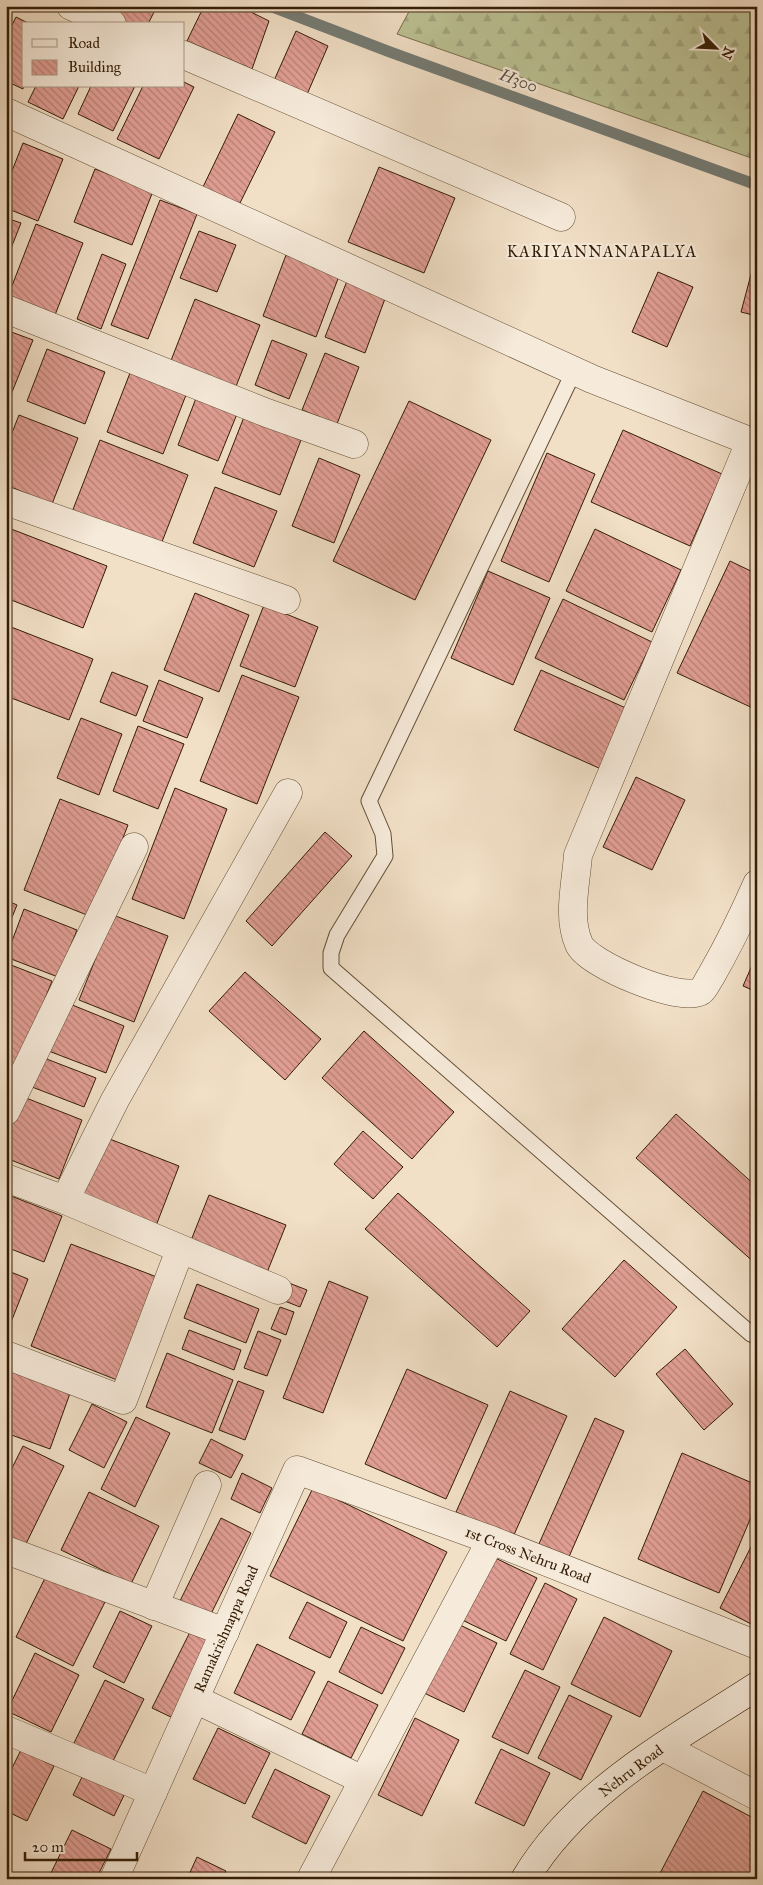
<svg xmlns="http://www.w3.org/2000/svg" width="763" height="1885" font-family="'IM FELL Great Primer',serif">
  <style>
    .forest { fill: url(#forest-firs); stroke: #786f4c }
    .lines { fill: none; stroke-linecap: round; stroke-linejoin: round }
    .stream { stroke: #747b74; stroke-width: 11 }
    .building { fill: url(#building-back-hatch); stroke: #341d05 }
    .lane-casing { stroke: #634e35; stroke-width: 17 }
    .street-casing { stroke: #634e35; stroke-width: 29 }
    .secondary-casing { stroke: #341d05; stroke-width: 29 }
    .lane { stroke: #f6eada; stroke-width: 15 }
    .street { stroke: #f6eada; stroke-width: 28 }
    .secondary { stroke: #f6eada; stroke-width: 28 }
    .labels { text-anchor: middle; stroke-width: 4.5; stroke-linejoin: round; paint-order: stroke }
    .street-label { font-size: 15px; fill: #341d05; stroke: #f6eada }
    .water-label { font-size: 16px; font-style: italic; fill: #544c3c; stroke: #f6eada }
    .neighbourhood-label { font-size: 16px; letter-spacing: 1px; fill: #341d05; stroke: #f6eada }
  </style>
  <defs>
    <pattern id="forest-firs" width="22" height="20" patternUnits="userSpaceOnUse" patternTransform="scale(1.25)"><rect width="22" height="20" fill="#bbc194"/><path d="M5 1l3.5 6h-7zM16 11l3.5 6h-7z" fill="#a1a57e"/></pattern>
    <pattern id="building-back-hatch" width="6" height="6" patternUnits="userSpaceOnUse" patternTransform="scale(1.25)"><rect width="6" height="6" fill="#e19e94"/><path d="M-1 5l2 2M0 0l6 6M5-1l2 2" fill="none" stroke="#b78077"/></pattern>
  </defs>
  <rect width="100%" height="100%" fill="#f1dfc6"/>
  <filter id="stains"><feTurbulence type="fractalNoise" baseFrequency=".004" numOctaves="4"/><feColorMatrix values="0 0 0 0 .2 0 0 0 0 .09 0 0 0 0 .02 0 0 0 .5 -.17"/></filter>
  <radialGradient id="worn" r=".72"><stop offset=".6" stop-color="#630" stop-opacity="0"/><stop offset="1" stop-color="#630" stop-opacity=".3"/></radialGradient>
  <path class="forest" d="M 412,6 L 757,6 L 757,160 L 397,34 Z"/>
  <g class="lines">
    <path class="stream" d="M 270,6 L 390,52 L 757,185"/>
  </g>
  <g class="building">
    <path d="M 92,6 L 157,6 L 148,24 L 127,24 Z"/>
    <path d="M 204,6 L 239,6 L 269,21 L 252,69 L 187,41 Z"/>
    <path d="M 16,17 L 30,24 L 24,24 L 23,89 L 6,81 L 6,37 Z"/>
    <path d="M 296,31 L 328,46 L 305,99 L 272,85 Z"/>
    <path d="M 184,82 L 194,87 L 159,159 L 117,139 L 143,86 L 184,86 Z"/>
    <path d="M 36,86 L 79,86 L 63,119 L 28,102 Z"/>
    <path d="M 91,86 L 135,86 L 113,131 L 78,114 Z"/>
    <path d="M 238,114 L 275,132 L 239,205 L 203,187 Z"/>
    <path d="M 23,143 L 63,159 L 38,221 L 6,208 L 6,186 Z"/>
    <path d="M 379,167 L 455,198 L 424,273 L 348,242 Z"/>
    <path d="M 95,169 L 153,191 L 132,245 L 74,222 Z"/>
    <path d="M 160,200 L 197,214 L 148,339 L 111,325 Z"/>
    <path d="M 6,218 L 21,223 L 6,261 Z"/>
    <path d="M 36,224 L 83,243 L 55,315 L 8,296 Z"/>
    <path d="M 199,231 L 236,245 L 217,292 L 180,278 Z"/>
    <path d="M 757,252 L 757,316 L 741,312 Z"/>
    <path d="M 102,254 L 126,264 L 101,329 L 77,319 Z"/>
    <path d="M 286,255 L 339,276 L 316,337 L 263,316 Z"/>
    <path d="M 658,272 L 693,287 L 667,347 L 632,332 Z"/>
    <path d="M 347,281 L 386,296 L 365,353 L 325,337 Z"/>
    <path d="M 195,299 L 260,325 L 235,389 L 170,363 Z"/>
    <path d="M 6,330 L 33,340 L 6,407 Z"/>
    <path d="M 272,340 L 307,354 L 289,399 L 255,385 Z"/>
    <path d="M 47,349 L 105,372 L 85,424 L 27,401 Z"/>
    <path d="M 325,353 L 359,367 L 337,424 L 302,410 Z"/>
    <path d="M 130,373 L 186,395 L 163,454 L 107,432 Z"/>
    <path d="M 198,393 L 239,409 L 218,461 L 178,445 Z"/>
    <path d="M 409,401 L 491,440 L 415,600 L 333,561 Z"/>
    <path d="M 19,415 L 78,438 L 52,504 L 6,485 L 6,448 Z"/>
    <path d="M 244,417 L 301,440 L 280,495 L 222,473 Z"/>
    <path d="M 623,430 L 722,474 L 690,546 L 591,502 Z"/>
    <path d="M 100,440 L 188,475 L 160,547 L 72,512 Z"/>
    <path d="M 547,453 L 595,474 L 549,582 L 501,561 Z"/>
    <path d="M 319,458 L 360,475 L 334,543 L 292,526 Z"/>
    <path d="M 215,487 L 277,511 L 254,567 L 193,543 Z"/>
    <path d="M 6,527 L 107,566 L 83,628 L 6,598 Z"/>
    <path d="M 595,529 L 681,570 L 652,632 L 566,591 Z"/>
    <path d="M 730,561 L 757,574 L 757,710 L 677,673 Z"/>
    <path d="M 488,571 L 550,598 L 513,685 L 451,658 Z"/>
    <path d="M 195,593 L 249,615 L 219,692 L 164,670 Z"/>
    <path d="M 563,599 L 652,642 L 624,700 L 535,658 Z"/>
    <path d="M 264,605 L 318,627 L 295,687 L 240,666 Z"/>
    <path d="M 6,625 L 93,659 L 69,720 L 6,696 Z"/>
    <path d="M 541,670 L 628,709 L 601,769 L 514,730 Z"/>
    <path d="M 112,672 L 148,686 L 136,716 L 100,702 Z"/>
    <path d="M 242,675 L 299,697 L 257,804 L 200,781 Z"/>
    <path d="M 159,680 L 203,698 L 187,738 L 143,721 Z"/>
    <path d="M 81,718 L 122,734 L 99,795 L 57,778 Z"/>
    <path d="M 138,726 L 184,744 L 158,809 L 113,791 Z"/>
    <path d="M 636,777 L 685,800 L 652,870 L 603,847 Z"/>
    <path d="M 175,788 L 227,809 L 184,919 L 132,899 Z"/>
    <path d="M 60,799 L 128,825 L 92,917 L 24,890 Z"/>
    <path d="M 325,832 L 352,856 L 272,946 L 246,921 Z"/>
    <path d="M 6,900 L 17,905 L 6,932 Z"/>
    <path d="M 24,909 L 77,930 L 58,977 L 6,957 Z"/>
    <path d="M 113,915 L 168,936 L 134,1022 L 79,1000 Z"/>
    <path d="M 757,954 L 757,992 L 743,986 Z"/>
    <path d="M 6,963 L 52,981 L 17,1070 L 6,1066 Z"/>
    <path d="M 245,972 L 321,1039 L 285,1080 L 209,1011 Z"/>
    <path d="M 65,1002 L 124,1026 L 106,1073 L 46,1050 Z"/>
    <path d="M 364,1031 L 454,1112 L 412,1159 L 322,1078 Z"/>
    <path d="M 44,1058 L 96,1078 L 84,1107 L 32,1087 Z"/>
    <path d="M 21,1096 L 82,1120 L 59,1179 L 6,1158 L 6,1133 Z"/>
    <path d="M 676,1114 L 757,1187 L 756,1264 L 636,1158 Z"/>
    <path d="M 363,1131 L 403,1167 L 373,1199 L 334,1164 Z"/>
    <path d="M 102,1136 L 179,1166 L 154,1231 L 76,1200 Z"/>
    <path d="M 398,1193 L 530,1311 L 497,1347 L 365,1229 Z"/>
    <path d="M 6,1194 L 62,1216 L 44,1262 L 6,1247 Z"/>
    <path d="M 209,1195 L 286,1225 L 264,1280 L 188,1248 Z"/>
    <path d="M 71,1244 L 162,1279 L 122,1382 L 31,1346 Z"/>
    <path d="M 624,1260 L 677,1307 L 615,1377 L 562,1329 Z"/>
    <path d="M 6,1270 L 28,1279 L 6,1335 Z"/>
    <path d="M 329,1281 L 368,1297 L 323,1413 L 283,1398 Z"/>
    <path d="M 289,1283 L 307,1290 L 300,1307 L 282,1300 Z"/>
    <path d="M 197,1284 L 259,1309 L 246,1343 L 184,1318 Z"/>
    <path d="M 280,1307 L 294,1312 L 286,1335 L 271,1329 Z"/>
    <path d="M 189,1330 L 241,1350 L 234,1370 L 182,1349 Z"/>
    <path d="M 258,1331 L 281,1340 L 267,1376 L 244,1368 Z"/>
    <path d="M 685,1349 L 733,1404 L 704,1430 L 656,1374 Z"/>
    <path d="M 167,1353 L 233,1380 L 212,1433 L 146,1407 Z"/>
    <path d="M 6,1361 L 73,1385 L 50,1449 L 6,1433 Z"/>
    <path d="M 407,1369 L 488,1405 L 446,1499 L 365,1464 Z"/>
    <path d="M 238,1381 L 264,1391 L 245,1440 L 219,1430 Z"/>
    <path d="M 510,1391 L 567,1416 L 513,1537 L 456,1512 Z"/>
    <path d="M 92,1404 L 127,1422 L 104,1468 L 69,1450 Z"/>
    <path d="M 136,1417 L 170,1433 L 135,1507 L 101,1489 Z"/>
    <path d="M 595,1418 L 624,1431 L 568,1559 L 538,1546 Z"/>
    <path d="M 211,1439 L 243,1455 L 231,1478 L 199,1463 Z"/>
    <path d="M 23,1446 L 64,1466 L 21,1554 L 6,1547 L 6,1480 Z"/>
    <path d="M 682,1453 L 757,1485 L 757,1503 L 719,1593 L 638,1559 Z"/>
    <path d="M 242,1473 L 272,1488 L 260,1513 L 231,1499 Z"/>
    <path d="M 313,1488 L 447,1552 L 403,1641 L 270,1576 Z"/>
    <path d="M 89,1492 L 159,1526 L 131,1584 L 61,1550 Z"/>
    <path d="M 221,1518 L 251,1533 L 207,1622 L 177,1607 Z"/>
    <path d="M 757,1535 L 757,1627 L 720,1608 Z"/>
    <path d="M 491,1556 L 537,1578 L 506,1641 L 460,1619 Z"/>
    <path d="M 47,1574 L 105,1602 L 73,1666 L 16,1637 Z"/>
    <path d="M 545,1583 L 577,1599 L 543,1670 L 510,1654 Z"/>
    <path d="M 307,1602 L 347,1622 L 330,1658 L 289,1638 Z"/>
    <path d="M 120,1611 L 152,1626 L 124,1683 L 93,1667 Z"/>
    <path d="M 604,1617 L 672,1651 L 640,1717 L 571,1684 Z"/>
    <path d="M 456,1623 L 497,1643 L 464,1712 L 422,1692 Z"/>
    <path d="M 361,1627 L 405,1648 L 382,1694 L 339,1672 Z"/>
    <path d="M 192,1628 L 212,1638 L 173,1718 L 152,1708 Z"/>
    <path d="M 257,1644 L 315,1672 L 291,1720 L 234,1693 Z"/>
    <path d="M 35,1653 L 79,1675 L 51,1732 L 7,1711 Z"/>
    <path d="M 525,1670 L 560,1687 L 528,1754 L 492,1737 Z"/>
    <path d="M 105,1680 L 144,1699 L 111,1765 L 73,1745 Z"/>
    <path d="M 328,1681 L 378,1705 L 351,1758 L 302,1734 Z"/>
    <path d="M 569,1695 L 612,1716 L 581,1780 L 538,1758 Z"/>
    <path d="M 415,1718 L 459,1740 L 422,1816 L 378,1795 Z"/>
    <path d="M 218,1728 L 270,1753 L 245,1804 L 193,1779 Z"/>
    <path d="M 501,1749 L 550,1773 L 524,1826 L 475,1803 Z"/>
    <path d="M 21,1750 L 54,1766 L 27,1821 L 6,1811 L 6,1780 Z"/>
    <path d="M 87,1767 L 128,1787 L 114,1816 L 73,1795 Z"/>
    <path d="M 275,1769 L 330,1796 L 306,1844 L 252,1817 Z"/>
    <path d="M 703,1791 L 757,1820 L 757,1879 L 657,1879 Z"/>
    <path d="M 72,1830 L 111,1849 L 96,1879 L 48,1879 Z"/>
    <path d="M 197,1857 L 226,1871 L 222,1879 L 187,1879 Z"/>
  </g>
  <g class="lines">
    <defs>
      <path id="lane" d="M 574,371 L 369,801 L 383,834 L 385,856 L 337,935 L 331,953 L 331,968 L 751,1334 L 757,1330"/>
      <g id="street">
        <path d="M 71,6 L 112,24"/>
        <path d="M 184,55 L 561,217"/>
        <path d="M 6,112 L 592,379 L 757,444"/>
        <path d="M 6,309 L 267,413 L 354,444"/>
        <path d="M 750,442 L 578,855 C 576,884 567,917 579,944 C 587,964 682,1004 701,991 C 705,988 708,980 711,976 C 728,946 743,916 757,884"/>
        <path d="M 6,501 L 286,600"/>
        <path d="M 6,1111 L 134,847"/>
        <path d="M 6,1178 L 65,1200 L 278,1290"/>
        <path d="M 65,1200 L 115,1100 L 288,793"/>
        <path d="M 6,1355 L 123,1400 L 180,1250"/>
        <path d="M 6,1550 L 225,1632"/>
        <path d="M 154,1606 L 207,1485"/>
        <path d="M 195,1699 L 363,1780"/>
        <path d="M 6,1730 L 153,1792"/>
        <path d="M 663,1747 L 757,1796"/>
        <path d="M 114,1879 L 297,1470 L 491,1540 L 757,1645"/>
        <path d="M 311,1879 L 491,1540"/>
      </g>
      <path id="secondary" d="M 525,1879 C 577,1791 674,1740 757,1686"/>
    </defs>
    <use href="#lane" class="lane-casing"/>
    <use href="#street" class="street-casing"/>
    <use href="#secondary" class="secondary-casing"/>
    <use href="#lane" class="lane"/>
    <use href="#street" class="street"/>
    <use href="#secondary" class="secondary"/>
  </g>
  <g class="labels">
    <g class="street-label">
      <text transform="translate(528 1555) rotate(21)" y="5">1st Cross Nehru Road</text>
      <text transform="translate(226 1629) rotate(-66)" y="5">Ramakrishnappa Road</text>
      <text transform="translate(631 1771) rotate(-37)" y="5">Nehru Road</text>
    </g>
    <g class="water-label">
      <text transform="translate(519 80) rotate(20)" y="6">H300</text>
    </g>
    <g class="neighbourhood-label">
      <text x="602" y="257">KARIYANNANAPALYA</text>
    </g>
  </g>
  <rect width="763" height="1885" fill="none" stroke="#f1dfc6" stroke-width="25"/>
  <rect x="8" y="8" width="748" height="1870" fill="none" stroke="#341d05" stroke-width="2.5"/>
  <rect x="12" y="12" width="738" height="1860" fill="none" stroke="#341d05"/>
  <rect x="22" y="22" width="162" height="65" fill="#f6eada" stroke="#a89885"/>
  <rect x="32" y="39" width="25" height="8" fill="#f6eada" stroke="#a89885"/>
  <text x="68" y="48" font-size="15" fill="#341d05">Road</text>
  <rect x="32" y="60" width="25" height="15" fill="url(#building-back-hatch)" stroke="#a89885"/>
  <text x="68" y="72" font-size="15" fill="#341d05">Building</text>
  <g transform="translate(716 48) rotate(114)" stroke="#f6eada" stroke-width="4" paint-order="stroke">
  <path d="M0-4L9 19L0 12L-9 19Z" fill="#341d05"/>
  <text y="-8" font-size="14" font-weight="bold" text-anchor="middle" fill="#341d05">N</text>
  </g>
  <path d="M25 1852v8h112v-8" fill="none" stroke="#341d05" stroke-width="2.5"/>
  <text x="32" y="1852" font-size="15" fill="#341d05" stroke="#f6eada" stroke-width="4" paint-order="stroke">20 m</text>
  <rect width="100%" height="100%" filter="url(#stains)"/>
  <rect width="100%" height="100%" fill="url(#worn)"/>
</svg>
